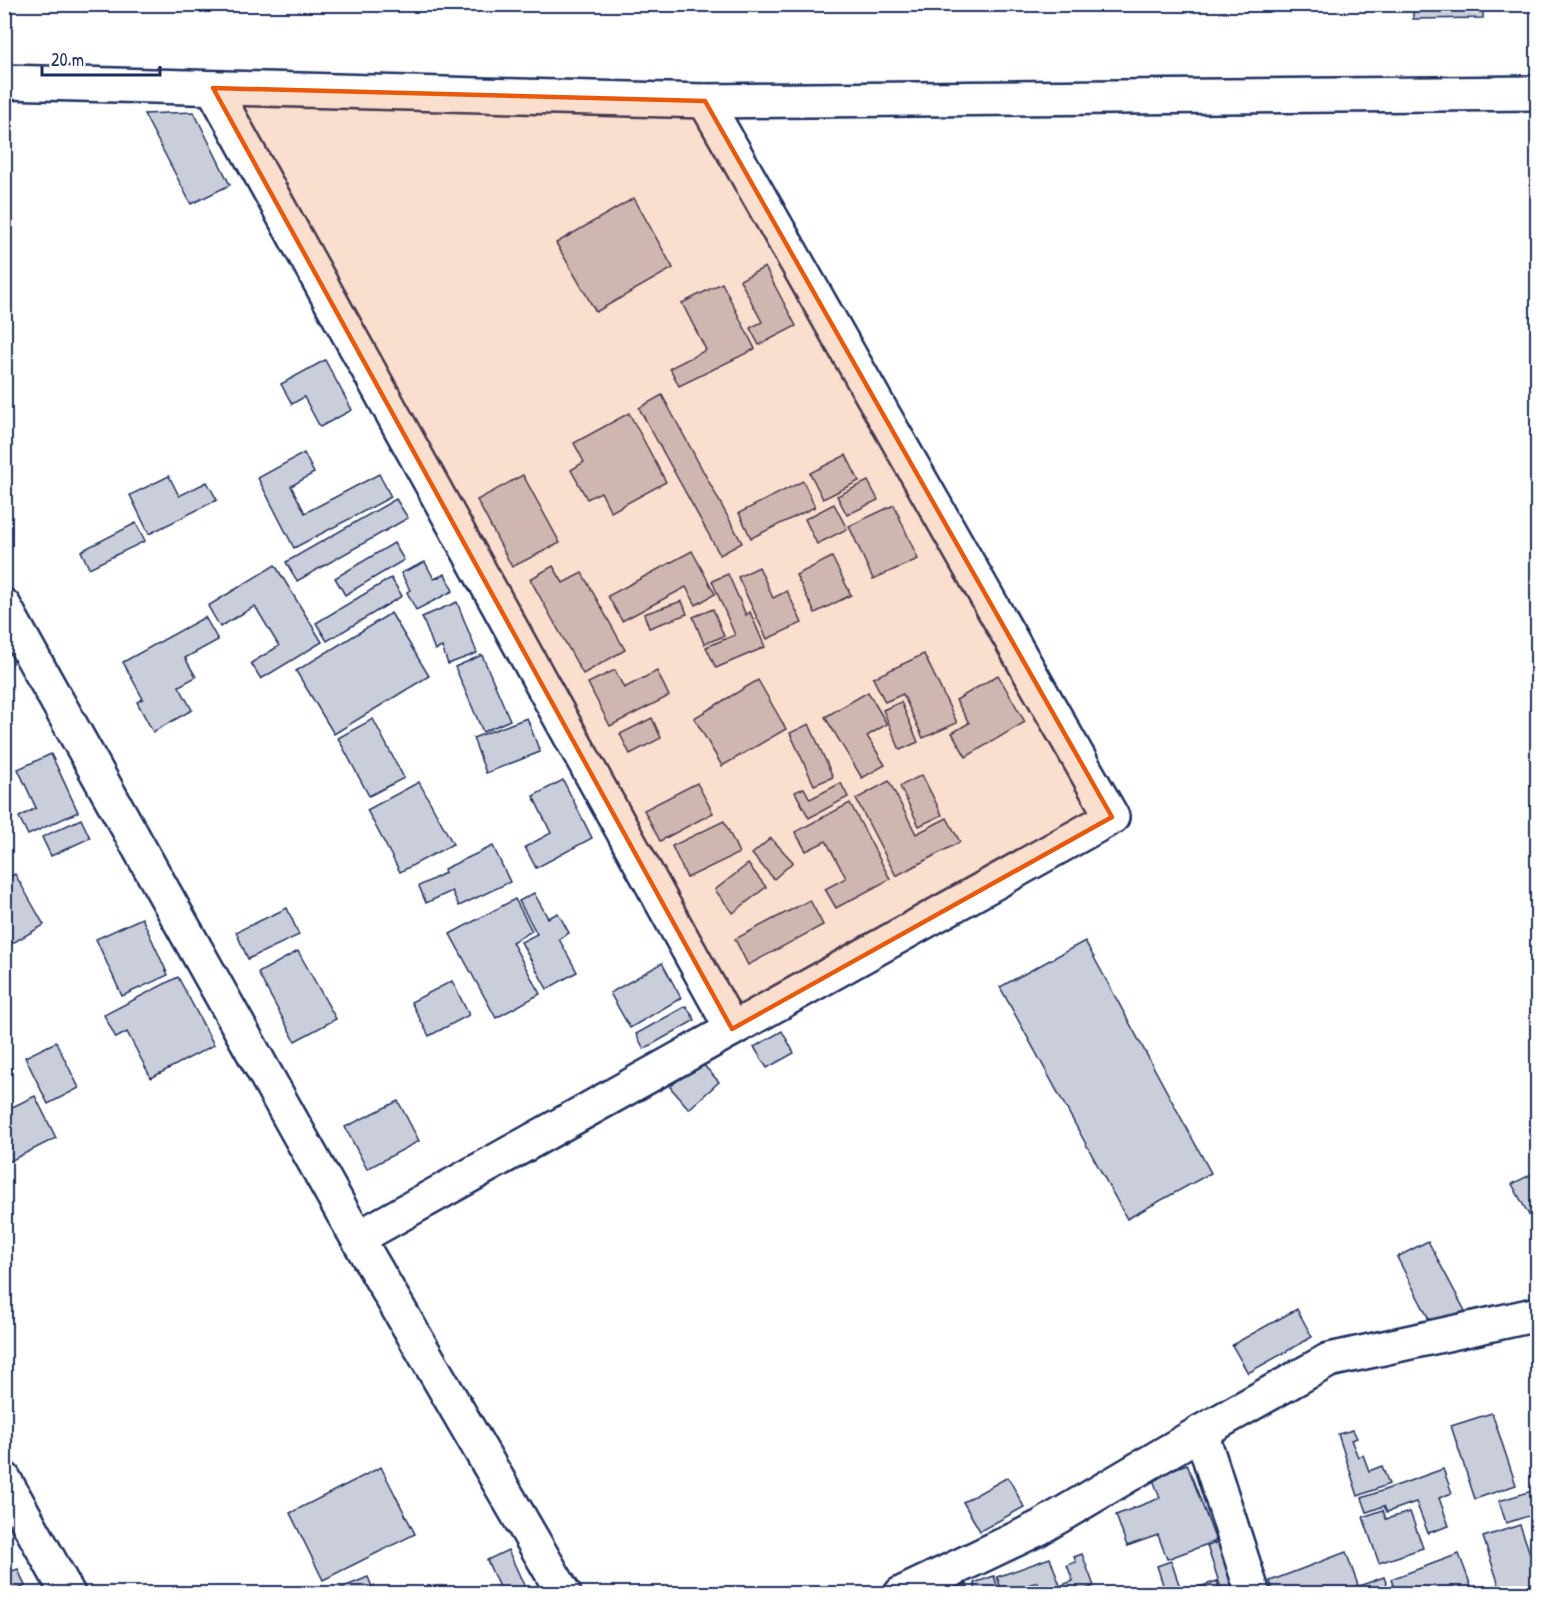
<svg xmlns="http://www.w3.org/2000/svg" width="1542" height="1598" font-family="'Patrick Hand',sans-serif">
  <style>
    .building { fill: #caceda; stroke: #1b2f5e; stroke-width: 1.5 }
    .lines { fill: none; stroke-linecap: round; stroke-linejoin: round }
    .minor-casing { stroke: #1b2f5e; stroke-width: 38 }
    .minor { stroke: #fff; stroke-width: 33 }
    .marked { fill: #e8590c; fill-opacity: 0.2; stroke: #e8590c; stroke-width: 4.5; stroke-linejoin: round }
  </style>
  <rect width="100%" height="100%" fill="#fff"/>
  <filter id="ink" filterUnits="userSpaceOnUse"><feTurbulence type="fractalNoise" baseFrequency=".0167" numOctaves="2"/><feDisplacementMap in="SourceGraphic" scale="12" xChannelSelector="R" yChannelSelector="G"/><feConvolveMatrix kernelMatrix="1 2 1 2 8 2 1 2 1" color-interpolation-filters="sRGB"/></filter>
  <g filter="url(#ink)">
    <g class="building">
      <path d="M 364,4 L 451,4 L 450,13 L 364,7 Z"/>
      <path d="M 1413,4 L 1483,4 L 1483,18 L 1413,19 Z"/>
      <path d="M 194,112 L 230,185 L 191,204 L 144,114 Z"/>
      <path d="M 634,198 L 673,268 L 596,312 L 556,243 Z"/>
      <path d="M 765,267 L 796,326 L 759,345 L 750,328 L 762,322 L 740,280 Z"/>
      <path d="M 722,283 L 755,349 L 679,386 L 670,368 L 706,350 L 682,303 Z"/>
      <path d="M 325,360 L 352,410 L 320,427 L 304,397 L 292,404 L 281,384 Z"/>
      <path d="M 662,395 L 742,543 L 720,555 L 639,408 Z"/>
      <path d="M 629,413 L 666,482 L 611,512 L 601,492 L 587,499 L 571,470 L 584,462 L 574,443 Z"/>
      <path d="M 304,453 L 314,473 L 291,486 L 305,513 L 379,474 L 391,497 L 294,548 L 258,478 Z"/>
      <path d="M 846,455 L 859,481 L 823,499 L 810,473 Z"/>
      <path d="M 523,475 L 560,543 L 512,567 L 477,500 Z"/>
      <path d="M 169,476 L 179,496 L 207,482 L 217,500 L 149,534 L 130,495 Z"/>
      <path d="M 803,481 L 815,507 L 751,538 L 739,513 Z"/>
      <path d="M 868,481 L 878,500 L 847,515 L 837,496 Z"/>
      <path d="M 396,499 L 408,518 L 297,581 L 286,562 Z"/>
      <path d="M 834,504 L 847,529 L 817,544 L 805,519 Z"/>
      <path d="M 894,505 L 918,559 L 873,579 L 849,526 Z"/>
      <path d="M 136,523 L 145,541 L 89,568 L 81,551 Z"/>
      <path d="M 394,543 L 404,560 L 345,595 L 335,578 Z"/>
      <path d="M 692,551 L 715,594 L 696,605 L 686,587 L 622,621 L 608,596 Z"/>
      <path d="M 832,557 L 851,595 L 815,613 L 796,575 Z"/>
      <path d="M 425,562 L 434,579 L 445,574 L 453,591 L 416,610 L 407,592 L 410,590 L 401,573 Z"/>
      <path d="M 275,565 L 322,642 L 261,679 L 251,663 L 279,646 L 255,606 L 220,627 L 208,606 Z"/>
      <path d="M 553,566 L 563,583 L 582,573 L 625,650 L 583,674 L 530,579 Z"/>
      <path d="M 759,567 L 773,598 L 787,591 L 802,623 L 767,639 L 738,577 Z"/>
      <path d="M 728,574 L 746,615 L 750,612 L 765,647 L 716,668 L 706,647 L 735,635 L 712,581 Z"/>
      <path d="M 391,578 L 402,596 L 327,641 L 316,623 Z"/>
      <path d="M 682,601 L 687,614 L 649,628 L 644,614 Z"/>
      <path d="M 457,602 L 477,653 L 448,664 L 442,647 L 435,650 L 422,617 Z"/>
      <path d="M 713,609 L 724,636 L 704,644 L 693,617 Z"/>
      <path d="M 391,613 L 429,676 L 334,734 L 296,671 Z"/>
      <path d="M 205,617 L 218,640 L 185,658 L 196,677 L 179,686 L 192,710 L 153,732 L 137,702 L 143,699 L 123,662 Z"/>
      <path d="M 924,654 L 957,723 L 923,738 L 903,694 L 885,702 L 873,678 Z"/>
      <path d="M 482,655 L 510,720 L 483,732 L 455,667 Z"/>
      <path d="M 615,670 L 624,688 L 657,671 L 669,696 L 610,726 L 588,683 Z"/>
      <path d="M 998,675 L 1025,722 L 966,757 L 952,733 L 969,723 L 956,700 Z"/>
      <path d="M 758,680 L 786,729 L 722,766 L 694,718 Z"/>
      <path d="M 868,692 L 887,724 L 867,736 L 885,765 L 862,778 L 825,717 Z"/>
      <path d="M 901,702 L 918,742 L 900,750 L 883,710 Z"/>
      <path d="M 527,718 L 540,752 L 486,773 L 473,738 Z"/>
      <path d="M 652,718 L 661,738 L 630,754 L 620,734 Z"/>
      <path d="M 373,719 L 404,778 L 369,796 L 338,738 Z"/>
      <path d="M 809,724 L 833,777 L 814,785 L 790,733 Z"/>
      <path d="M 51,754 L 78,812 L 28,835 L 19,817 L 36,808 L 18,769 Z"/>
      <path d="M 922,775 L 942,815 L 919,826 L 900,786 Z"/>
      <path d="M 563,780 L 592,838 L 536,868 L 525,847 L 551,833 L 533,796 Z"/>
      <path d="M 889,781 L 916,834 L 947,818 L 960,842 L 896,876 L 856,799 Z"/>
      <path d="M 419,782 L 453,844 L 400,872 L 367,810 Z"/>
      <path d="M 697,783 L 713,813 L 660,841 L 644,810 Z"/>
      <path d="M 841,783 L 848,797 L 809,818 L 795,792 L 804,788 L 810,799 Z"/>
      <path d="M 850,803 L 890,879 L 836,908 L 825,889 L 846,878 L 826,841 L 806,851 L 795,832 Z"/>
      <path d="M 81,819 L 90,838 L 51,856 L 42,837 Z"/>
      <path d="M 724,821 L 739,853 L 687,878 L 672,846 Z"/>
      <path d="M 771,838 L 793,862 L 774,879 L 752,854 Z"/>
      <path d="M 493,846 L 510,882 L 459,906 L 452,891 L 426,903 L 419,886 L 445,873 L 444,869 Z"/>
      <path d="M 748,864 L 766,887 L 733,913 L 715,890 Z"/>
      <path d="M 15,874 L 44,925 L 4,948 L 4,880 Z"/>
      <path d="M 534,893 L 548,918 L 558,913 L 569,933 L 559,939 L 577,972 L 547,989 L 521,942 L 537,934 L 519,901 Z"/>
      <path d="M 515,899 L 532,931 L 512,942 L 540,994 L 496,1018 L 450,934 Z"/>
      <path d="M 810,900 L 823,925 L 748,965 L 735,939 Z"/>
      <path d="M 287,908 L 299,935 L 248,959 L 236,932 Z"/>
      <path d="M 142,918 L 168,975 L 122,996 L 96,939 Z"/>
      <path d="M 1085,941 L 1211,1173 L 1127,1219 L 1000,987 Z"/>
      <path d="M 298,951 L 336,1019 L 295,1041 L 258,973 Z"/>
      <path d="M 662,963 L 681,998 L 630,1028 L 610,993 Z"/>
      <path d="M 178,977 L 214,1045 L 151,1078 L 127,1032 L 116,1038 L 104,1015 Z"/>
      <path d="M 452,981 L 469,1015 L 429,1036 L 411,1002 Z"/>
      <path d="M 686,1006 L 695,1020 L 644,1049 L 636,1034 Z"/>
      <path d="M 782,1031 L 794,1053 L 767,1068 L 754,1047 Z"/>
      <path d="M 56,1042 L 79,1088 L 48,1104 L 25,1057 Z"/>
      <path d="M 700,1061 L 719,1082 L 689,1109 L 670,1087 Z"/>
      <path d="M 35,1096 L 56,1138 L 4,1164 L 4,1111 Z"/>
      <path d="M 398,1101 L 419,1141 L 367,1169 L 345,1127 Z"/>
      <path d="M 1538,1171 L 1538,1232 L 1512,1184 Z"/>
      <path d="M 1428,1241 L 1465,1311 L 1433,1327 L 1397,1257 Z"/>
      <path d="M 1297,1309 L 1312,1337 L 1248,1373 L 1232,1345 Z"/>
      <path d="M 1492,1413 L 1516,1485 L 1475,1499 L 1451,1426 Z"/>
      <path d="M 1353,1430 L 1357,1438 L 1351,1440 L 1358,1457 L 1363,1455 L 1369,1471 L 1382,1466 L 1389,1484 L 1358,1496 L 1338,1434 Z"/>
      <path d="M 1187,1464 L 1216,1541 L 1167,1559 L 1158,1535 L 1127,1546 L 1116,1515 L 1160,1498 L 1152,1477 Z"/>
      <path d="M 381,1467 L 415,1534 L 323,1580 L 290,1513 Z"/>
      <path d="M 1443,1469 L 1452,1493 L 1439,1498 L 1449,1526 L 1428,1533 L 1416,1502 L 1387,1512 L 1384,1506 L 1367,1512 L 1362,1498 Z"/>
      <path d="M 1008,1477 L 1024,1507 L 980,1531 L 963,1502 Z"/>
      <path d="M 1538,1489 L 1538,1513 L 1506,1523 L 1499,1501 Z"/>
      <path d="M 1383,1510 L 1386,1519 L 1410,1512 L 1423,1548 L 1379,1563 L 1363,1517 Z"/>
      <path d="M 1520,1525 L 1538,1576 L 1538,1594 L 1502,1594 L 1483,1537 Z"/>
      <path d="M 1219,1542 L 1236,1594 L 1223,1594 L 1207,1546 Z"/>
      <path d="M 508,1550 L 528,1594 L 502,1594 L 487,1560 Z"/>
      <path d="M 1346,1552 L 1358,1585 L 1334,1594 L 1274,1594 L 1270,1581 Z"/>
      <path d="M 1082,1554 L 1094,1586 L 1074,1594 L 1065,1594 L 1062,1585 L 1073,1581 L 1067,1565 L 1076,1562 L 1074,1557 Z"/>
      <path d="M 1459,1554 L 1474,1594 L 1396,1594 L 1391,1579 Z"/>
      <path d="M 1050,1558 L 1061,1588 L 1046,1594 L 1041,1594 L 1037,1582 L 1003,1594 L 997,1577 Z"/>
      <path d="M 1171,1561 L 1182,1593 L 1217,1581 L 1221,1594 L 1166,1594 L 1157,1566 Z"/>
      <path d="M 18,1569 L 25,1586 L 9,1594 L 4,1594 L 4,1574 Z"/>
      <path d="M 994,1576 L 1000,1594 L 977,1594 L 974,1583 Z"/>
      <path d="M 368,1577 L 375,1594 L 329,1594 L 329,1593 Z"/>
      <path d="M 1384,1577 L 1390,1594 L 1362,1594 L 1359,1586 Z"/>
      <path d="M 967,1584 L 970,1594 L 955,1594 L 953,1588 Z"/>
      <path d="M 1146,1584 L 1149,1594 L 1121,1594 L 1121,1593 Z"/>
    </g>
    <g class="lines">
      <defs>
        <g id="minor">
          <path d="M 4,82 L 705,101 L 1538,93"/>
          <path d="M 213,88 L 732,1029"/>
          <path d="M 4,606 L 343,1213 L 564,1594"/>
          <path d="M 358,1238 L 1112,817 L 705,101"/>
          <path d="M 1201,1432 L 1253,1594"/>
          <path d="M 4,1479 L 68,1594"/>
          <path d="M 901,1594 L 1039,1528 L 1201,1432 L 1329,1360 L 1538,1314"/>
        </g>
      </defs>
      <use href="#minor" class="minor-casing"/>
      <use href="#minor" class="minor"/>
    </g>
  </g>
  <path class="marked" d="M 213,88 L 705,101 L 1112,817 L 732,1029 Z"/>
  <rect width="1542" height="1598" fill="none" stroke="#fff" stroke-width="24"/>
  <rect x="12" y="12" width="1518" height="1574" fill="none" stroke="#1b2f5e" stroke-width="2" filter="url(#ink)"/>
  <path d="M42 66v9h118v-9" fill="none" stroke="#1b2f5e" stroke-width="3"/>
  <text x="51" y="66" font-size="18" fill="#1b2f5e" stroke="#ffffff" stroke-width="4.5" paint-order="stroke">20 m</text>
</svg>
